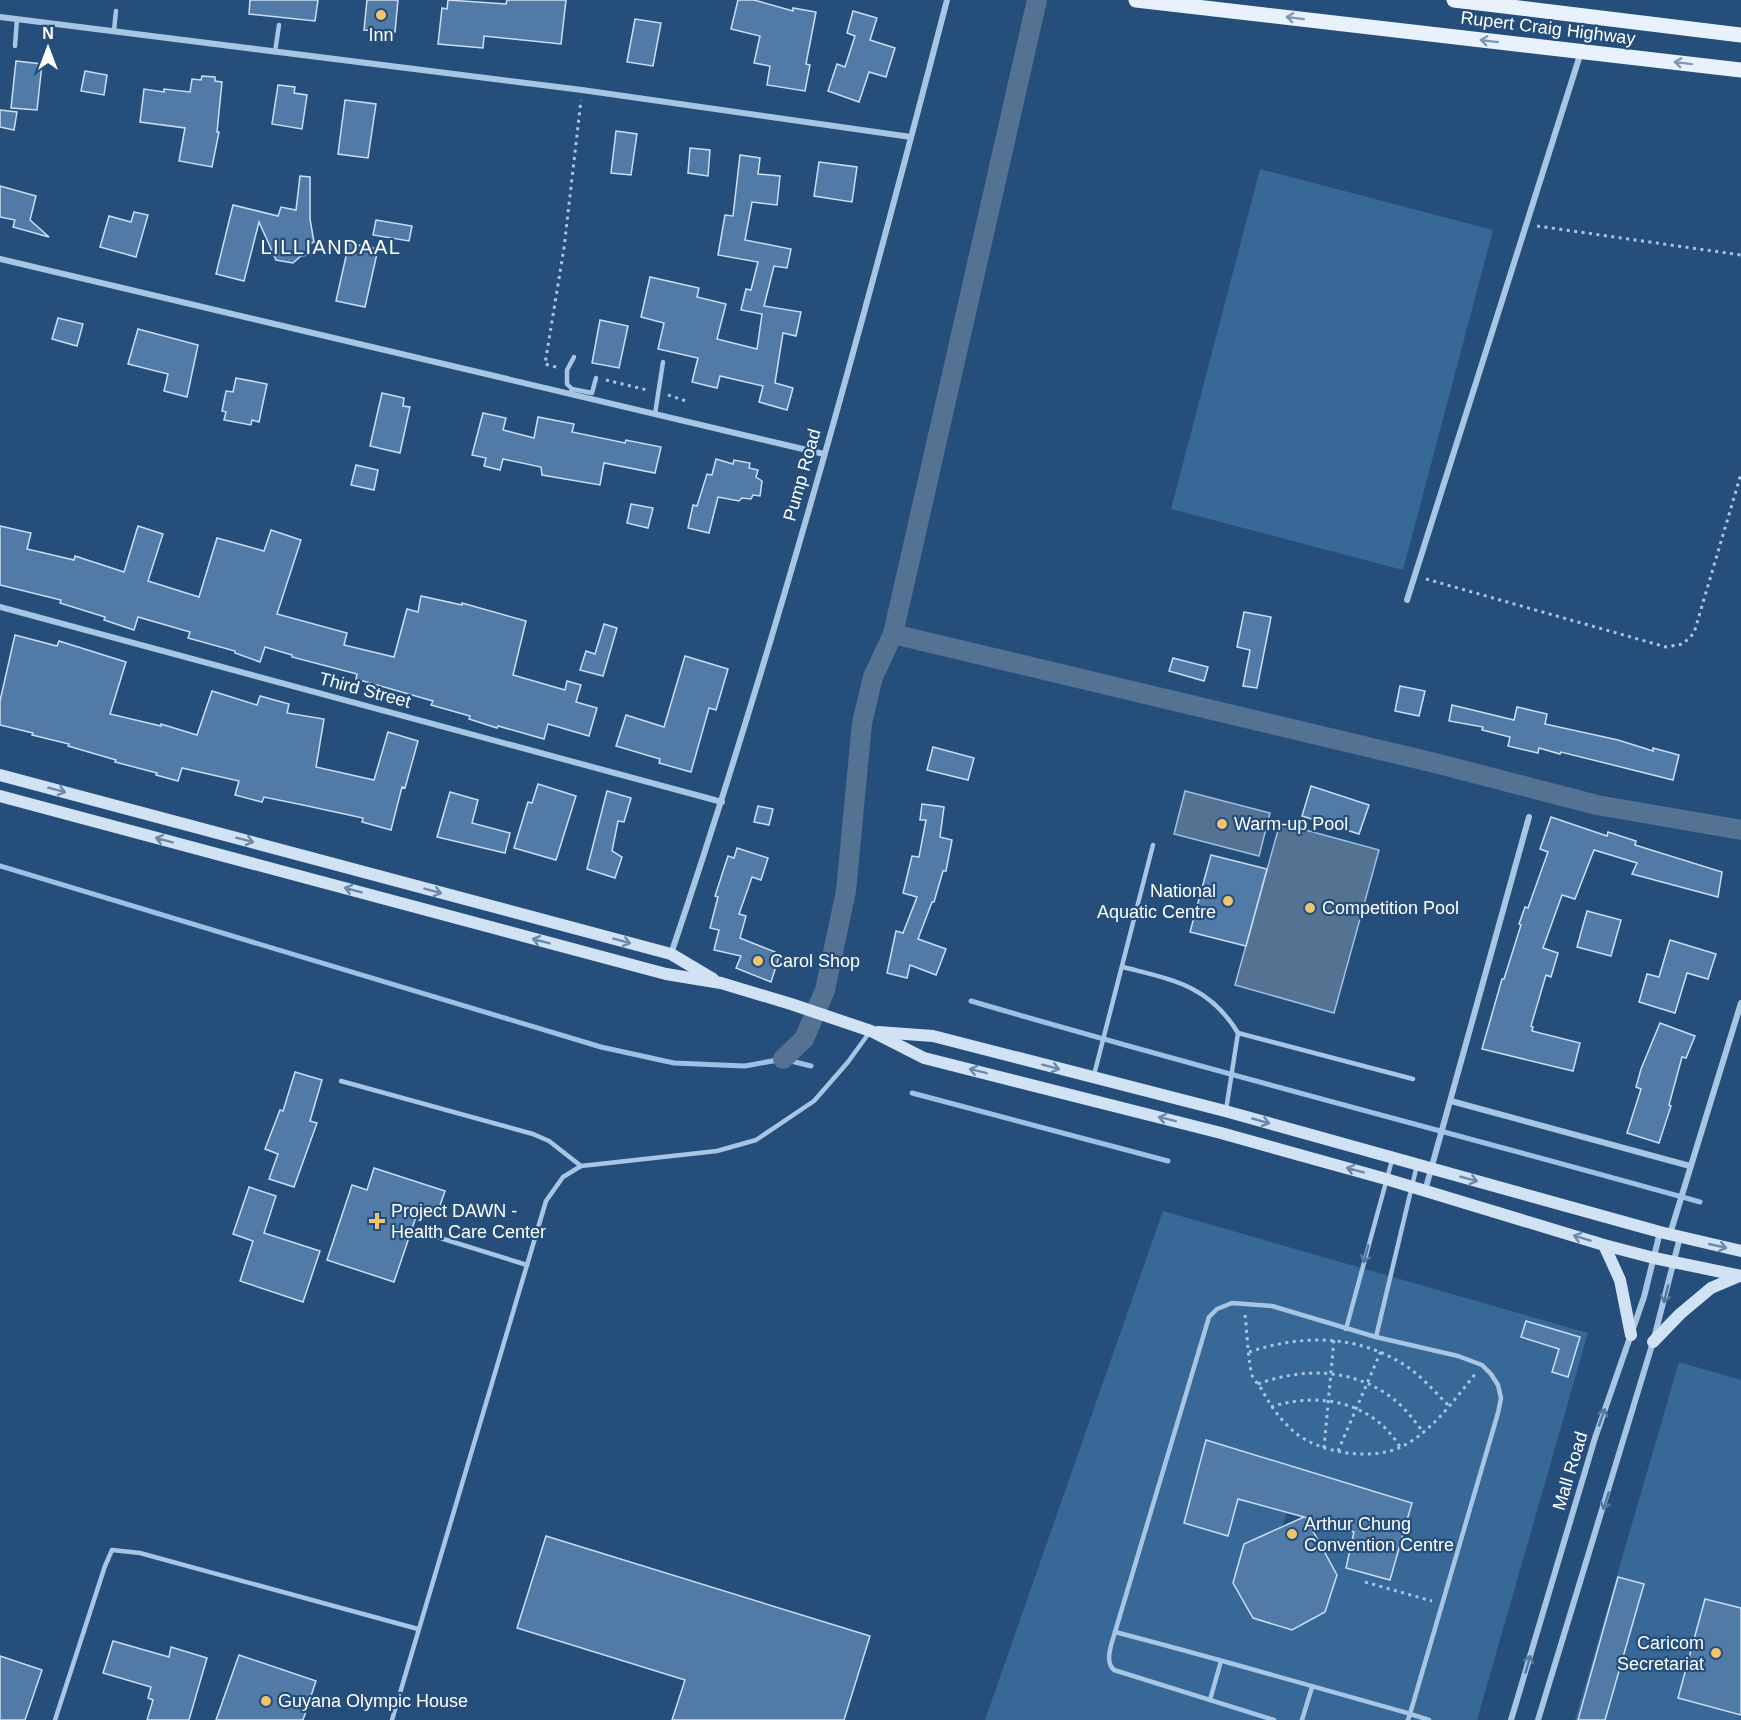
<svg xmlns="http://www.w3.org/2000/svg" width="1741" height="1720" font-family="Arial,sans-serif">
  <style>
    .green { fill: #386898; fill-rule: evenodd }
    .water { fill: #547393; stroke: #9dc1e5; stroke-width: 1.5 }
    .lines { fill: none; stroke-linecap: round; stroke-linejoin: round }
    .stream { stroke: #9dc1e5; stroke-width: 5 }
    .canal { stroke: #547393; stroke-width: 20 }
    .building { fill: #517ba6; stroke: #cbdff4; stroke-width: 1.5 }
    .path { stroke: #a8c6e4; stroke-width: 3; stroke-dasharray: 3 4.5; stroke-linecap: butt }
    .lane { stroke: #a8c6e4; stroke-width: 4.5 }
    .street { stroke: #a8c6e4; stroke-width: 6 }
    .secondary { stroke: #d1e2f4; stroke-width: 12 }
    .primary { stroke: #e8f1fc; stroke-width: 15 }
    .oneway { stroke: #7d97b5 }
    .oneway2 { stroke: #6a89ab }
    .oneway3 { stroke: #5378a0 }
    .poi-dot { fill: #eec46d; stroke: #254e7b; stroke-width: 2 }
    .labels { text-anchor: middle; stroke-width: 4.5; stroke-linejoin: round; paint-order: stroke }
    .street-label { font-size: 18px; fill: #fff; stroke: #254e7b }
    .poi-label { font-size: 18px; fill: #fff; stroke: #254e7b; text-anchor: start }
    .neighbourhood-label { font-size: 20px; letter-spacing: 1.5px; fill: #fff; stroke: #254e7b }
  </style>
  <rect width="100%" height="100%" fill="#254e7b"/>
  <g class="green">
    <path d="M 1260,169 L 1493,230 L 1403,570 L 1171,509 Z"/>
    <path d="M 1163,1211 L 1588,1333 L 1477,1720 L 985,1720 ZM 1206,1440 L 1412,1502 L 1390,1580 L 1346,1568 L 1354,1532 L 1320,1522 L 1316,1537 L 1337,1575 L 1325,1612 L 1292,1630 L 1253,1618 L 1233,1583 L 1244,1544 L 1282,1527 L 1287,1513 L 1238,1499 L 1228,1536 L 1184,1523 Z"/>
    <path d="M 1679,1362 L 1741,1380 L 1741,1608 L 1705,1599 L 1678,1697 L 1741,1715 L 1741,1720 L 1575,1720 Z"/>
  </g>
  <g class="water">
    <path d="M 1185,791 L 1270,813 L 1259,856 L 1174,834 Z"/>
    <path d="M 1280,823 L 1379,850 L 1334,1013 L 1235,985 Z"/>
  </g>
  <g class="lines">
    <g class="stream">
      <path d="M 0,866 L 601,1047 L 674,1063 L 745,1066 L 783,1059 L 811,1066"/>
      <path d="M 971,1001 C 1213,1072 1457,1134 1700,1202"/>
      <path d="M 912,1093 L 1168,1161"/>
    </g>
    <g class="canal">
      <path d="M 893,634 L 1435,763 L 1597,805 L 1741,830"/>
      <path d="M 783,1059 L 804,1039 L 825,990 L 846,891 L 862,723 L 873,677 L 893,634 L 1037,0"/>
    </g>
  </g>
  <g class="building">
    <path d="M 250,0 L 318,0 L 315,21 L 249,14 Z"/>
    <path d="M 367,0 L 398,0 L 395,32 L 364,30 Z"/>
    <path d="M 448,0 L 506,4 L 507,0 L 566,0 L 561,44 L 484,36 L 483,48 L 438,44 L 442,8 L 447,9 Z"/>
    <path d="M 738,0 L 754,0 L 793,11 L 793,8 L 816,12 L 806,64 L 810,65 L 805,91 L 767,85 L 770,66 L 754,63 L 760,36 L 731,29 Z"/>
    <path d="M 853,11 L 877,18 L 870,40 L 895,48 L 886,77 L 869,72 L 859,102 L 828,91 L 837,64 L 845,67 L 855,36 L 847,33 Z"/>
    <path d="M 635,19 L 661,23 L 653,66 L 627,62 Z"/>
    <path d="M 16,61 L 42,64 L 37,110 L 11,108 Z"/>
    <path d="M 85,71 L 107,75 L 104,95 L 81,91 Z"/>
    <path d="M 202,76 L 215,77 L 215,81 L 222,82 L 217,132 L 219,132 L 212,167 L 179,161 L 185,128 L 140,122 L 144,89 L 164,92 L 164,89 L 190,92 L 192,79 L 201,80 Z"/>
    <path d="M 278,85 L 295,87 L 294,93 L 307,95 L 302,129 L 272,124 Z"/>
    <path d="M 345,100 L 376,104 L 368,158 L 338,154 Z"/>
    <path d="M 0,110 L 17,112 L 14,130 L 0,127 Z"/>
    <path d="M 616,131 L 637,134 L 631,175 L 611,173 Z"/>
    <path d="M 690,148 L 710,150 L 708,176 L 688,173 Z"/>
    <path d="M 740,155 L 760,158 L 758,174 L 780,176 L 777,205 L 752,202 L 745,240 L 791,249 L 787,268 L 774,266 L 764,306 L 801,312 L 796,336 L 783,333 L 775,383 L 793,388 L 787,410 L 759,402 L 763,386 L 720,376 L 717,388 L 692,382 L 698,358 L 658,349 L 664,323 L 641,317 L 650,277 L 699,288 L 697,297 L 726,304 L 717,339 L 757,349 L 762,314 L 741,310 L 746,289 L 751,290 L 758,262 L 718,255 L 725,215 L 733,216 Z"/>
    <path d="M 819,162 L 857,167 L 852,202 L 814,196 Z"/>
    <path d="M 300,176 L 310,177 L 310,219 L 314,242 L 310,244 L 308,255 L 301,256 L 293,263 L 276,260 L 259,222 L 244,281 L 216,274 L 233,205 L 278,216 L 281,207 L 296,210 Z"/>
    <path d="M 0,186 L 36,196 L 30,220 L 49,237 L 13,227 L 15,220 L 0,217 Z"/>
    <path d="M 134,212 L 148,215 L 136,257 L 100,247 L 109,216 L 131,222 Z"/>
    <path d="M 376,220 L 412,226 L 409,241 L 373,235 Z"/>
    <path d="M 349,243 L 378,249 L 365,307 L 336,301 Z"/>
    <path d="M 58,318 L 83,324 L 77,346 L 52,339 Z"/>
    <path d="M 600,320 L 628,326 L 619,368 L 592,363 Z"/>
    <path d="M 138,329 L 198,345 L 187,397 L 164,391 L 168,374 L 128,364 Z"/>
    <path d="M 236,378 L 267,384 L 259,422 L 252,420 L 251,425 L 224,420 L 226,412 L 222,411 L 226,391 L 233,392 Z"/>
    <path d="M 382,393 L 404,398 L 403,406 L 410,407 L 400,453 L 370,446 Z"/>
    <path d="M 483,413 L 506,418 L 503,430 L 534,438 L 538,417 L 574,424 L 572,432 L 625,443 L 626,440 L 661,447 L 655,473 L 604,463 L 600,485 L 542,475 L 541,467 L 503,459 L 500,470 L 484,466 L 486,458 L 472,455 Z"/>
    <path d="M 716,459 L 733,464 L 734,460 L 750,463 L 749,468 L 758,470 L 756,477 L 762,481 L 760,496 L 753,495 L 751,499 L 742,498 L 739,501 L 718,497 L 709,533 L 688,528 L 693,505 L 697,506 L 707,474 L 712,475 Z"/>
    <path d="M 356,465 L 378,470 L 374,490 L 351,485 Z"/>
    <path d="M 631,504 L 653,508 L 648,528 L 627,523 Z"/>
    <path d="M 0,526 L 31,533 L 27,549 L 74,560 L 75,556 L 124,572 L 138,526 L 163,534 L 148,581 L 199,597 L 217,538 L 264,551 L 271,530 L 301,540 L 277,614 L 347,633 L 344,645 L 394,657 L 407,609 L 418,612 L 421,596 L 462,605 L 462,603 L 526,621 L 513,675 L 565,690 L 567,681 L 581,685 L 576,702 L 597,708 L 589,736 L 548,724 L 544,739 L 498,726 L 497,728 L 469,719 L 470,716 L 431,705 L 433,701 L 356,679 L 357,674 L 292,657 L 292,655 L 265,647 L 260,662 L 235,653 L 235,651 L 188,638 L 190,632 L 138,617 L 134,630 L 104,620 L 105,617 L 60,603 L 61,600 L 0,585 Z"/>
    <path d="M 1244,612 L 1271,617 L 1257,688 L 1243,686 L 1250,650 L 1237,647 Z"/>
    <path d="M 604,624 L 617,628 L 603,676 L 580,670 L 586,651 L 595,654 Z"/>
    <path d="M 15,635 L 57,646 L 59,641 L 126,662 L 110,714 L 161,726 L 161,724 L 197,735 L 212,691 L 257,705 L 260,696 L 289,704 L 287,713 L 324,719 L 316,767 L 374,780 L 388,732 L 418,741 L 405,788 L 402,787 L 391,830 L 362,822 L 363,818 L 303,805 L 264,797 L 262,802 L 235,795 L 239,781 L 182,768 L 178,781 L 156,775 L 157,773 L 115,762 L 116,760 L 68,746 L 69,744 L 32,735 L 33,733 L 0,725 L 0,701 Z"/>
    <path d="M 685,656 L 728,669 L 716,710 L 709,708 L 691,772 L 659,763 L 660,759 L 616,746 L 626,715 L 664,727 Z"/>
    <path d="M 1173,658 L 1208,667 L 1204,681 L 1169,671 Z"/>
    <path d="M 1400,686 L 1425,691 L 1419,716 L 1395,711 Z"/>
    <path d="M 1452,705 L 1514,720 L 1517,707 L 1547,714 L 1545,724 L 1618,740 L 1653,751 L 1653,748 L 1679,755 L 1673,780 L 1561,752 L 1560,754 L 1539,748 L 1538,753 L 1508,746 L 1510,737 L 1482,730 L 1483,727 L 1449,721 Z"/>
    <path d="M 933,747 L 974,758 L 968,780 L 927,770 Z"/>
    <path d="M 538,784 L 576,796 L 556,860 L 514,848 L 528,802 L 532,803 Z"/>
    <path d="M 1311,786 L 1369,805 L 1359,834 L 1302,816 Z"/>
    <path d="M 607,791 L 631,798 L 624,822 L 618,821 L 612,851 L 622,857 L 615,878 L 587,869 Z"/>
    <path d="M 450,792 L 478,800 L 472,823 L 510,833 L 505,853 L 437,837 Z"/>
    <path d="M 922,804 L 944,807 L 940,837 L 952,840 L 946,871 L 943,871 L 934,902 L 932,902 L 918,939 L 946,949 L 936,975 L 910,965 L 907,978 L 887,973 L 896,931 L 903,933 L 917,897 L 903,893 L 912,856 L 919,857 L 926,820 L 920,820 Z"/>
    <path d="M 758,806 L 773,809 L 769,825 L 754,822 Z"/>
    <path d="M 1551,817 L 1607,836 L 1608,832 L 1636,841 L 1635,845 L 1722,872 L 1718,897 L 1632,874 L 1637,863 L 1594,850 L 1575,899 L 1562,895 L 1543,948 L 1558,953 L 1551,977 L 1546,975 L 1531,1026 L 1533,1027 L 1532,1031 L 1580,1043 L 1573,1071 L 1482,1049 L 1502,979 L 1504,979 L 1521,925 L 1519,924 L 1525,907 L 1528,908 L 1548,852 L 1540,849 Z"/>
    <path d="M 737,848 L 768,858 L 761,880 L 752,877 L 739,914 L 746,916 L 740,938 L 780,954 L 771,982 L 736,968 L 741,956 L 714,950 L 719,930 L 710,928 L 718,897 L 715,896 L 728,856 L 734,858 Z"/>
    <path d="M 1211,855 L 1267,869 L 1246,946 L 1190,932 Z"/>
    <path d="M 1587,911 L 1621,920 L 1611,956 L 1577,947 Z"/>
    <path d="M 1670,940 L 1716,954 L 1708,979 L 1687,973 L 1675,1013 L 1639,1002 L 1647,974 L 1659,977 Z"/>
    <path d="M 1660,1023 L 1695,1036 L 1686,1058 L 1682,1057 L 1669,1105 L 1671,1106 L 1659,1143 L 1627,1133 L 1641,1089 L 1636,1087 L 1641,1069 Z"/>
    <path d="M 295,1072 L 322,1080 L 310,1121 L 317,1123 L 294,1187 L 269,1179 L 278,1154 L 265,1149 L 280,1110 L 283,1111 Z"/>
    <path d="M 374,1168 L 445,1191 L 437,1214 L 419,1208 L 394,1282 L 327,1260 L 352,1185 L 367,1190 Z"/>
    <path d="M 249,1187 L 276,1196 L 264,1233 L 320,1251 L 303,1302 L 240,1281 L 253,1241 L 233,1234 Z"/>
    <path d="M 1526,1321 L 1580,1337 L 1568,1377 L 1552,1372 L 1559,1349 L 1521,1337 Z"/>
    <path d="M 1206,1440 L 1412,1503 L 1390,1580 L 1346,1568 L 1354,1532 L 1306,1518 L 1337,1575 L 1325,1612 L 1292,1630 L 1253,1618 L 1233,1583 L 1244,1544 L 1304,1517 L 1238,1499 L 1228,1536 L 1184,1523 Z"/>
    <path d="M 546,1536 L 870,1636 L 844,1720 L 672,1720 L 685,1680 L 517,1628 Z"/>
    <path d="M 1618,1577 L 1644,1584 L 1605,1720 L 1578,1720 Z"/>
    <path d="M 1705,1599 L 1741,1608 L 1741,1715 L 1678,1698 Z"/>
    <path d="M 113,1641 L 169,1657 L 171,1647 L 207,1658 L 189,1720 L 147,1720 L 153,1700 L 148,1698 L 151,1687 L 103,1673 Z"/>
    <path d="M 239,1655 L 316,1681 L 303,1720 L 216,1720 Z"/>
    <path d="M 0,1656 L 42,1670 L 25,1720 L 0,1720 Z"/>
  </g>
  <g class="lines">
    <g class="path">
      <path d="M 1537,226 L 1741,255"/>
      <path d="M 556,367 L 545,364 L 564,248 L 581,100"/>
      <path d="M 606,380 L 647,390"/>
      <path d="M 668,395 L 686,401"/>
      <path d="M 1426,579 L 1666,647 L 1683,644 L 1694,633 L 1741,474"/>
      <path d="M 1245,1315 C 1247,1330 1248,1362 1252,1375 C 1254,1380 1259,1385 1262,1390 C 1270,1405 1280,1419 1292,1430 C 1318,1454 1375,1462 1405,1445 C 1435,1428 1455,1399 1476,1373"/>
      <path d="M 1249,1352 C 1303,1334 1360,1334 1409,1368 C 1424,1379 1436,1393 1449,1406"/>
      <path d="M 1258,1384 C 1301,1368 1349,1368 1388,1395 C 1403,1405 1413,1419 1424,1433"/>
      <path d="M 1271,1407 C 1319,1391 1373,1402 1400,1447"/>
      <path d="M 1324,1448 L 1334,1339"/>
      <path d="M 1338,1451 L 1381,1351"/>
      <path d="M 1365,1582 L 1432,1601"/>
    </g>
    <g class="lane">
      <path d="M 114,30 L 116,11"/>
      <path d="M 15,46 L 17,19"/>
      <path d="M 275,52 L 279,25"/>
      <path d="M 572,389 L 592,393 L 596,378"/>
      <path d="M 570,394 L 572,389 L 567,384 L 567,370 L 574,357"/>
      <path d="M 655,414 L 663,362"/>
      <path d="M 1123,967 C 1173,980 1209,985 1238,1033 L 1226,1110"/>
      <path d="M 1238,1033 L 1413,1079"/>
      <path d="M 1094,1075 L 1153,845"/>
      <path d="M 341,1081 L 533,1134 L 549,1141 L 581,1166"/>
      <path d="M 437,1237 L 527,1265"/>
      <path d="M 1346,1329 L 1392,1160"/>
      <path d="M 1376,1337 L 1417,1165"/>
      <path d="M 1115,1632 C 1112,1643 1104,1661 1114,1670 L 1274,1720"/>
      <path d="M 1210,1700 L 1221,1661"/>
      <path d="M 55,1720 L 105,1566 L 112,1550 L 140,1553 L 418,1629"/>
      <path d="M 392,1720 L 546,1201 L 563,1177 L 581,1166 L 717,1151 L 756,1140 L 814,1101 L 848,1062 L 869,1033"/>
      <path d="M 1302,1720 L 1312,1687"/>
      <path d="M 1408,1720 L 1410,1714 L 1498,1413 L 1501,1398 L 1498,1385 L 1491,1374 L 1482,1365 L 1458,1356 L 1376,1337 L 1272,1306 L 1232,1303 L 1217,1309 L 1209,1317 L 1115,1632 C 1212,1657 1307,1685 1404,1712 L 1429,1720"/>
    </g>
    <g class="street">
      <path d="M 0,17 L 582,90 L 911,137"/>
      <path d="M 0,259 L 824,454"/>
      <path d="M 1407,600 L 1581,52"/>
      <path d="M 0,607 L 722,802"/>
      <path d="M 671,954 C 777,640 864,320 947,0"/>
      <path d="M 1451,1101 L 1690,1166"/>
      <path d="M 1425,1191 L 1529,817"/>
      <path d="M 1670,1234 L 1741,1003"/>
      <path d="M 1511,1720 L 1595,1438 L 1644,1297 L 1660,1232"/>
      <path d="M 1538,1720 L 1653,1342 L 1680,1237"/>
    </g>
    <g class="secondary">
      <path d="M 0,775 L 671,954 L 713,979"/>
      <path d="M 0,796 L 666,974 L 721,983 L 791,1004 L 871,1031 L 924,1058 L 1221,1133 L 1386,1179 L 1604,1245 L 1654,1258 L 1741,1276"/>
      <path d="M 878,1032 L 933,1036 L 1225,1111 L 1660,1232 L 1741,1251"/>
      <path d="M 1604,1245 L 1620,1280 L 1631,1335"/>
      <path d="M 1653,1342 L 1680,1314 L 1711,1288 L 1739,1276"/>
    </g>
    <g class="primary">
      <path d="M 1136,0 L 1741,70"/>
      <path d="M 1454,0 L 1741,35"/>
    </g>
  </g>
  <defs><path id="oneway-shaft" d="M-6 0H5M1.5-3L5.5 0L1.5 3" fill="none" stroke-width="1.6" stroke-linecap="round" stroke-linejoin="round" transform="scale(1.5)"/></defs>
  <g class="oneway">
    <use href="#oneway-shaft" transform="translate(1295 18) rotate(-173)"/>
    <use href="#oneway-shaft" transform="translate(1489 41) rotate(-173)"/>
    <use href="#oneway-shaft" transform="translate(1683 63) rotate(-173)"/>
  </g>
  <g class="oneway2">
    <use href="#oneway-shaft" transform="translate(57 790) rotate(15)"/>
    <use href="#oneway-shaft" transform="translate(164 840) rotate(-165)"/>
    <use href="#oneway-shaft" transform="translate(245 840) rotate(15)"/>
    <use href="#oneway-shaft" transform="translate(353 890) rotate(-165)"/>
    <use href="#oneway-shaft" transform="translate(433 891) rotate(15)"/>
    <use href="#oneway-shaft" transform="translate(541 941) rotate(-165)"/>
    <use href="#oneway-shaft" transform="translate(622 941) rotate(15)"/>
    <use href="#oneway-shaft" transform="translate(1051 1067) rotate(15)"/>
    <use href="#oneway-shaft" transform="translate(978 1071) rotate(-166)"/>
    <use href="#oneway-shaft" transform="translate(1167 1119) rotate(-166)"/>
    <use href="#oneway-shaft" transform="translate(1261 1121) rotate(16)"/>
    <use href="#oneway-shaft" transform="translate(1355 1170) rotate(-165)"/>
    <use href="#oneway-shaft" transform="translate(1469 1179) rotate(15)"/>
    <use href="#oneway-shaft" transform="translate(1582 1238) rotate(-163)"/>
    <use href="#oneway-shaft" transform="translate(1718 1246) rotate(13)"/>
  </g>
  <g class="oneway3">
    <use href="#oneway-shaft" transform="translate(1366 1254) rotate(105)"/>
    <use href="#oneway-shaft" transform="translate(1666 1294) rotate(104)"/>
    <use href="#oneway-shaft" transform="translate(1602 1417) rotate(-71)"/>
    <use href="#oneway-shaft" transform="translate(1606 1501) rotate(107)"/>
    <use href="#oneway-shaft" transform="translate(1528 1664) rotate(-74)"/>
  </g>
  <g class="poi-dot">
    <circle cx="381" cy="15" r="6"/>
    <circle cx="1222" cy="824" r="6"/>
    <circle cx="1228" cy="901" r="6"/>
    <circle cx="1310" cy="908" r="6"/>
    <circle cx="758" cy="961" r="6"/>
    <path d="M374 1212h6v6h6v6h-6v6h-6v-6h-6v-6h6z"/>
    <circle cx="1292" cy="1534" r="6"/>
    <circle cx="1716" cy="1653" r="6"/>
    <circle cx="266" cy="1701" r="6"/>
  </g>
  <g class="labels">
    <g class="street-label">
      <text transform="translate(1548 28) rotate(7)" y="6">Rupert Craig Highway</text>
      <text transform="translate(802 475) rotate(-74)" y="6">Pump Road</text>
      <text transform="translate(365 690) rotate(15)" y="6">Third Street</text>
      <text transform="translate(1570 1471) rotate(-73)" y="6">Mall Road</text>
    </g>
    <g class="poi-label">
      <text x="381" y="41" text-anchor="middle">Inn</text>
      <text x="1234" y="830">Warm-up Pool</text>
      <text x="1216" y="897" text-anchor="end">National<tspan x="1216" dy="21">Aquatic Centre</tspan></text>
      <text x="1322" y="914">Competition Pool</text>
      <text x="770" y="967">Carol Shop</text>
      <text x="391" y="1217">Project DAWN -<tspan x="391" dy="21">Health Care Center</tspan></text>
      <text x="1304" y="1530">Arthur Chung<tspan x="1304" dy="21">Convention Centre</tspan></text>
      <text x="1704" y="1649" text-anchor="end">Caricom<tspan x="1704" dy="21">Secretariat</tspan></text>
      <text x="278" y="1707">Guyana Olympic House</text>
    </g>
    <g class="neighbourhood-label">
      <text x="331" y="254">LILLIANDAAL</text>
    </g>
  </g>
  <g transform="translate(48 48)" stroke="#254e7b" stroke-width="4.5" paint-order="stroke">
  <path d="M0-4.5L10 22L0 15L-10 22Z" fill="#ffffff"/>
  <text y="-9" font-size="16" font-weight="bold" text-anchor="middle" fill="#ffffff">N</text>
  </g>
</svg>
